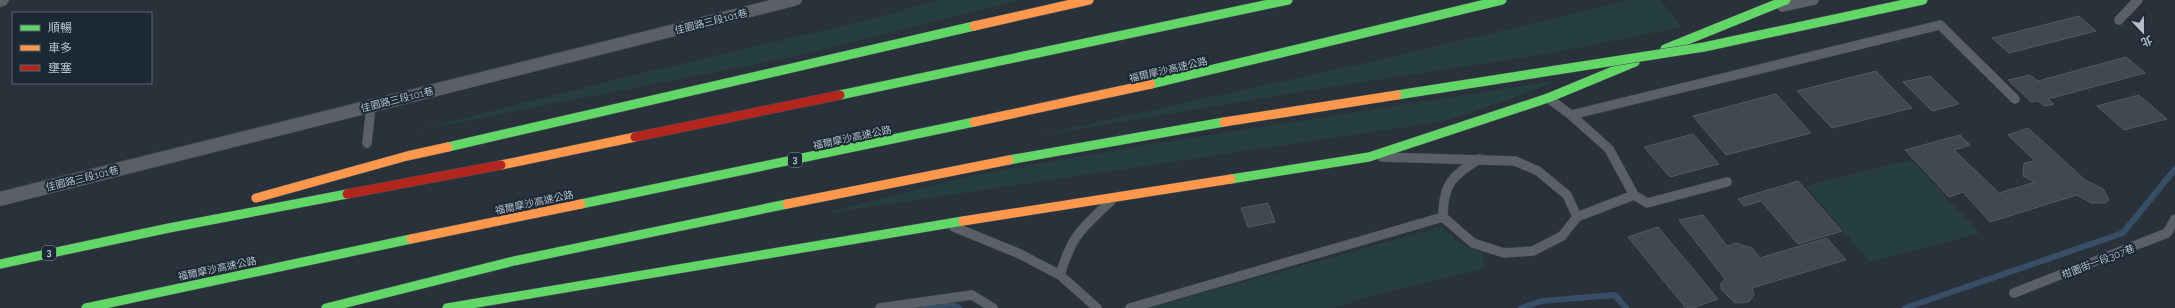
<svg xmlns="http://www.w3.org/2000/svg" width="2175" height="308" font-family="Raleway,'Noto Sans TC',sans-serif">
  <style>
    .green { fill: #263e40 }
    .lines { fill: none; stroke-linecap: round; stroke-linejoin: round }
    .stream { stroke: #374e66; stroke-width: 6 }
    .building { fill: #41484f; stroke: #525a61 }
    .lane-casing { stroke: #484e54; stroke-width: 10 }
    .street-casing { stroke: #484e54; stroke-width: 1 }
    .fast-casing { stroke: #474e55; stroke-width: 10 }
    .slow-casing { stroke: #474e55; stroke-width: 10 }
    .jam-casing { stroke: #474e55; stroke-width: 10 }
    .lane { stroke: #5b6067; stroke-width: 9 }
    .street { fill: #5b6067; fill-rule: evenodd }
    .fast { stroke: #63d668; stroke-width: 9 }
    .slow { stroke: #ff974d; stroke-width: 9 }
    .jam { stroke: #b3261e; stroke-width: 9 }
    .fast-bridge-casing { stroke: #474e55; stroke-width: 10; stroke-linecap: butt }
    .slow-bridge-casing { stroke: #474e55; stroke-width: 10; stroke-linecap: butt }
    .fast-bridge { stroke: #63d668; stroke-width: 9 }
    .slow-bridge { stroke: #ff974d; stroke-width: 9 }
    .labels { text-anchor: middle; stroke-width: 4; stroke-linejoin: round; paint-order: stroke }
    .shield { fill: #1c2935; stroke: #86929d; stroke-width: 1 }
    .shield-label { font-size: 9px; font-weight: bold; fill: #b4bfca }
    .street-label { font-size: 10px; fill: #b4bfca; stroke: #1c2935 }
  </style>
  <rect width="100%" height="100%" fill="#29323a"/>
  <g class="green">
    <path d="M 939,0 L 1021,0 L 792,57 L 409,132 L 647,72 L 875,18 Z"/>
    <path d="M 1631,0 L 1661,0 L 1681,27 L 1547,54 L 1329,87 L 1031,137 L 1396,56 Z"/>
    <path d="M 1555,81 L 1511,99 L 1446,121 L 821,214 L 980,174 L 1133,147 Z"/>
    <path d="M 1911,160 L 1980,233 L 1870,262 L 1806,186 Z"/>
    <path d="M 1441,227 L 1463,245 L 1482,252 L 1485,269 L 1381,293 L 1333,308 L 1148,308 Z"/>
  </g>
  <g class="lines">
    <g class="stream">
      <path d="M 924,308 L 952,304 L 959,308"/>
      <path d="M 1521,308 L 1542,301 L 1615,295 L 1626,308"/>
      <path d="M 1905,308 L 2123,233 L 2175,169"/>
    </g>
  </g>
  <g class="building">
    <path d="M 2079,16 L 2096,31 L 2009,53 L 1992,38 Z"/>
    <path d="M 2126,57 L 2145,73 L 2048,99 L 2054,104 L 2044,106 L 2038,101 L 2031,102 L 2008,80 L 2030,75 L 2038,81 Z"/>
    <path d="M 1876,71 L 1912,108 L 1832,128 L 1797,91 Z"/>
    <path d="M 1930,76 L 1959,104 L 1932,111 L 1903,82 Z"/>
    <path d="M 1776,94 L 1811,133 L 1726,155 L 1693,116 Z"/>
    <path d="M 2139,95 L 2167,119 L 2124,130 L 2097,106 Z"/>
    <path d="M 2028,128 L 2085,180 L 2103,189 L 2109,200 L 2105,203 L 2091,203 L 2077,195 L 1990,222 L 1963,192 L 1949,197 L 1905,150 L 1960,135 L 1970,145 L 1954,150 L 1999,193 L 2035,182 L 2023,176 L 2024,163 L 2035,161 L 2008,135 Z"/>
    <path d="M 1693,134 L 1719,164 L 1670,177 L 1644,147 Z"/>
    <path d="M 1798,181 L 1842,231 L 1798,244 L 1761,201 L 1744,206 L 1738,199 Z"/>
    <path d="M 1268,203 L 1275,222 L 1248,227 L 1241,208 Z"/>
    <path d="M 1703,215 L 1727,246 L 1736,243 L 1752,248 L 1760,258 L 1827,238 L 1846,260 L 1752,288 L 1754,294 L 1749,302 L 1735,303 L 1721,289 L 1721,283 L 1725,279 L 1679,220 Z"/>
    <path d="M 1658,227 L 1718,299 L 1693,308 L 1686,308 L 1628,237 Z"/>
  </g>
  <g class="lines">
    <defs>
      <g id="lane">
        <path d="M 1782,7 L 1814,0"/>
        <path d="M 2119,20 L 2138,0"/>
        <path d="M 1548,98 L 1571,115 L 1940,25 L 2015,99"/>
        <path d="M 1571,115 L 1609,149 L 1634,195"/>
        <path d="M 367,143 L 371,106"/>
        <path d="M 1443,217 C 1443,184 1452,176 1479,159"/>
        <path d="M 1577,217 L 1634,195 L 1647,203 L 1727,182"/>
        <path d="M 954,227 L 1020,254 L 1060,275 L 1097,308"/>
        <path d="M 1060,275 C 1072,235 1081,229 1111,201"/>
        <path d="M 2014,293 L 2167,233 L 2175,219"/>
        <path d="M 880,308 L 972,295 L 993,308"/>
        <path d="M 1130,308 L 1443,217 L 1473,243 L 1504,253 L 1533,251 L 1562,236 L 1577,217 L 1567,195 L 1538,171 L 1515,161 L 1382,157"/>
      </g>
      <g id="street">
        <path d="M 0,0 L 9,0 L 6,5 L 0,7 Z"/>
        <path d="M 771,0 L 802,0 L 800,4 L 794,6 L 0,206 L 0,192 Z"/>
      </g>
      <g id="fast">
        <path d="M 1665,49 L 1786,0"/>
        <path d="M 1151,84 L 1502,0"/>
        <path d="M 840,95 L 1288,0"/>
        <path d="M 448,147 L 974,26"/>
        <path d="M 1009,160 L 1224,122"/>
        <path d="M 1231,179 L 1369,157 L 1548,98 L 1635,62"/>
        <path d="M 581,204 L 974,122"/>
        <path d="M 0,264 L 169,228 L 347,194"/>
        <path d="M 86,308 L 411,239"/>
        <path d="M 326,308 L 514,261 L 787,204"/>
        <path d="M 447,308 L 963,221"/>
      </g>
      <g id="slow">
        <path d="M 974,26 L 1089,0"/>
        <path d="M 974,122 L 1151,84"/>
        <path d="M 501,165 L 635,137"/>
        <path d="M 256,198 L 407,156 L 448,147"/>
        <path d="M 787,204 L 1009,160"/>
        <path d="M 963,221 L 1231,179"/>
        <path d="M 411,239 L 581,204"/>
      </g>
      <g id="jam">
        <path d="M 635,137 L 840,95"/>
        <path d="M 347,194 L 501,165"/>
      </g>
    </defs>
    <use href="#lane" class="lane-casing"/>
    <use href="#street" class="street-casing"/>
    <use href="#fast" class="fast-casing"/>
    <use href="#slow" class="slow-casing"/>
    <use href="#jam" class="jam-casing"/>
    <use href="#lane" class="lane"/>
    <use href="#street" class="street"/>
    <use href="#fast" class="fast"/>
    <use href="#slow" class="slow"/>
    <use href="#jam" class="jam"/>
    <defs>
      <path id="fast-bridge" d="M 1397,95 L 1704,47 L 1923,0"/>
      <path id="slow-bridge" d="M 1224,122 L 1397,95"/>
    </defs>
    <use href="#fast-bridge" class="fast-bridge-casing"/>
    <use href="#slow-bridge" class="slow-bridge-casing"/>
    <use href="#fast-bridge" class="fast-bridge"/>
    <use href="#slow-bridge" class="slow-bridge"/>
  </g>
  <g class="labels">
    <g class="shield">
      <rect x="788" y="153" width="14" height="14" rx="3"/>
      <rect x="42" y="246" width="14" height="14" rx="3"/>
    </g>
    <g class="shield-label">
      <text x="795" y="163">3</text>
      <text x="49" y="256">3</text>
    </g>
    <g class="street-label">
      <text transform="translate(711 21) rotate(-14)" y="4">佳園路三段101巷</text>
      <text transform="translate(1168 69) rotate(-13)" y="4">福爾摩沙高速公路</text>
      <text transform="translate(397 99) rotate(-14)" y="4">佳園路三段101巷</text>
      <text transform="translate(852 137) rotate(-12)" y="4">福爾摩沙高速公路</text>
      <text transform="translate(82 178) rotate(-14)" y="4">佳園路三段101巷</text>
      <text transform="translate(534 202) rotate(-12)" y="4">福爾摩沙高速公路</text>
      <text transform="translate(2098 261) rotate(-21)" y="4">柑園街一段307巷</text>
      <text transform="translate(217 268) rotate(-12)" y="4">福爾摩沙高速公路</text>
    </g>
  </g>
  <rect x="12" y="12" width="140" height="72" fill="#1c2935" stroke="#596571"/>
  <rect x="20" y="25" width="20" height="6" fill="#63d668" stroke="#596571"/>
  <text x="48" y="32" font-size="12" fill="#b4bfca">順暢</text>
  <rect x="20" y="45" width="20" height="6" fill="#ff974d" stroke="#596571"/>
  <text x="48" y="52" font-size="12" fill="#b4bfca">車多</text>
  <rect x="20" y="65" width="20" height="6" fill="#b3261e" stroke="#596571"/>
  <text x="48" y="72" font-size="12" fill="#b4bfca">壅塞</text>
  <g transform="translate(2143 32) rotate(158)" stroke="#1c2935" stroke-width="3" paint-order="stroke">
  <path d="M0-3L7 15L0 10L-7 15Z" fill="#b4bfca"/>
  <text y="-6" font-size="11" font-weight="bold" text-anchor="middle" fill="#b4bfca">北</text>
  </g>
</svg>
